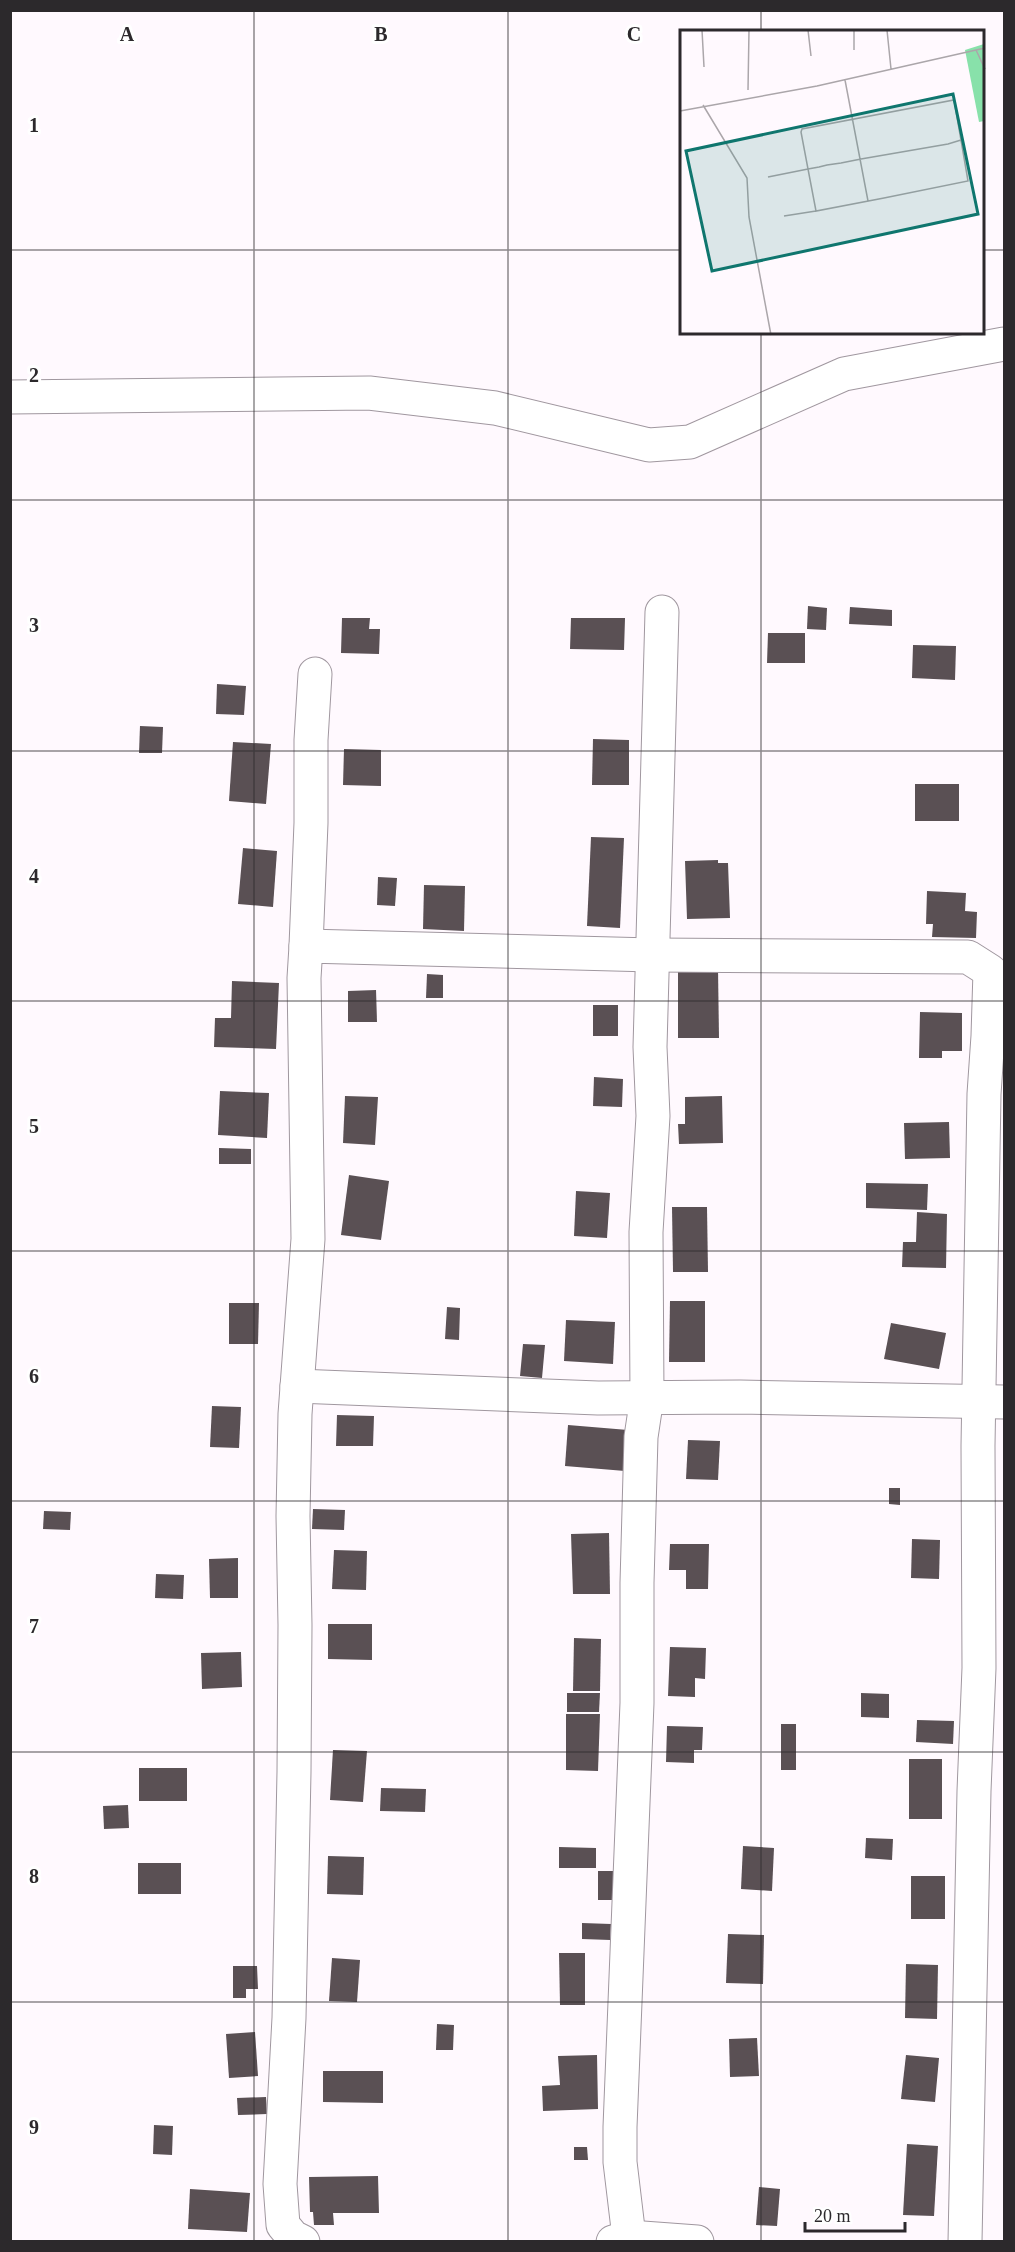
<svg xmlns="http://www.w3.org/2000/svg" width="1015" height="2252" font-family="Georgia,serif">
  <style>
    .building { fill: #5a5054 }
    .lines { fill: none; stroke-linecap: round; stroke-linejoin: round }
    .street-casing { stroke: #a0979f; stroke-width: 35 }
    .street { stroke: #fff; stroke-width: 33 }
    .grid { fill: none; stroke: #2c292c; stroke-width: 1.5; stroke-opacity: 0.55 }
    .inset-road { fill: none; stroke: #aba6aa; stroke-width: 1.5 }
    .view { fill: #0f766e; fill-opacity: 0.15; stroke: #0f766e; stroke-width: 3 }
    .inset-edge { fill: none; stroke: #2c292c; stroke-width: 3 }
    .grid-label { font-size: 20px; text-anchor: middle; font-weight: bold; fill: #2c292c; stroke: #fff; stroke-width: 6; stroke-linejoin: round; paint-order: stroke }
  </style>
  <rect width="100%" height="100%" fill="#fff9fe"/>
  <g class="building">
    <path d="M 808,606 L 827,608 L 826,630 L 807,629 Z"/>
    <path d="M 850,607 L 892,610 L 892,626 L 849,624 Z"/>
    <path d="M 342,618 L 370,618 L 369,629 L 380,629 L 379,654 L 341,653 Z"/>
    <path d="M 571,618 L 625,618 L 624,650 L 570,649 Z"/>
    <path d="M 768,633 L 805,633 L 805,663 L 767,663 Z"/>
    <path d="M 913,645 L 956,646 L 955,680 L 912,678 Z"/>
    <path d="M 217,684 L 246,686 L 244,715 L 216,714 Z"/>
    <path d="M 140,726 L 163,727 L 162,753 L 139,753 Z"/>
    <path d="M 593,739 L 629,740 L 629,785 L 592,785 Z"/>
    <path d="M 233,742 L 271,744 L 266,804 L 229,801 Z"/>
    <path d="M 344,749 L 381,750 L 381,786 L 343,785 Z"/>
    <rect x="915" y="784" width="44" height="37"/>
    <path d="M 591,837 L 624,838 L 620,928 L 587,926 Z"/>
    <path d="M 243,848 L 277,851 L 273,907 L 238,904 Z"/>
    <path d="M 718,860 L 718,863 L 728,863 L 730,918 L 687,919 L 685,861 Z"/>
    <path d="M 378,877 L 397,878 L 395,906 L 377,905 Z"/>
    <path d="M 424,885 L 465,886 L 464,931 L 423,929 Z"/>
    <path d="M 927,891 L 966,893 L 965,911 L 977,912 L 976,938 L 932,937 L 933,924 L 926,924 Z"/>
    <path d="M 678,968 L 718,968 L 719,1038 L 678,1038 Z"/>
    <path d="M 427,974 L 443,975 L 443,998 L 426,998 Z"/>
    <path d="M 232,981 L 279,983 L 276,1049 L 214,1047 L 215,1018 L 231,1018 Z"/>
    <path d="M 376,990 L 377,1022 L 348,1022 L 348,991 Z"/>
    <rect x="593" y="1005" width="25" height="31"/>
    <path d="M 920,1012 L 962,1013 L 962,1051 L 942,1051 L 942,1058 L 919,1058 Z"/>
    <path d="M 594,1077 L 623,1079 L 622,1107 L 593,1106 Z"/>
    <path d="M 220,1091 L 269,1093 L 267,1138 L 218,1135 Z"/>
    <path d="M 345,1096 L 378,1097 L 375,1145 L 343,1143 Z"/>
    <path d="M 722,1096 L 723,1143 L 679,1144 L 678,1124 L 685,1124 L 685,1097 Z"/>
    <path d="M 949,1122 L 950,1158 L 905,1159 L 904,1123 Z"/>
    <path d="M 219,1148 L 251,1149 L 251,1164 L 219,1164 Z"/>
    <path d="M 349,1175 L 389,1181 L 381,1240 L 341,1235 Z"/>
    <path d="M 866,1183 L 928,1184 L 927,1210 L 866,1208 Z"/>
    <path d="M 576,1191 L 610,1193 L 607,1238 L 574,1236 Z"/>
    <path d="M 672,1207 L 707,1207 L 708,1272 L 673,1272 Z"/>
    <path d="M 917,1212 L 947,1214 L 946,1268 L 902,1267 L 903,1242 L 916,1242 Z"/>
    <path d="M 670,1301 L 705,1301 L 705,1362 L 669,1362 Z"/>
    <path d="M 229,1303 L 259,1303 L 258,1344 L 229,1344 Z"/>
    <path d="M 447,1307 L 460,1308 L 459,1340 L 445,1339 Z"/>
    <path d="M 566,1320 L 615,1322 L 613,1364 L 564,1361 Z"/>
    <path d="M 891,1323 L 946,1333 L 939,1369 L 884,1359 Z"/>
    <path d="M 523,1344 L 545,1345 L 542,1378 L 520,1376 Z"/>
    <path d="M 212,1406 L 241,1407 L 239,1448 L 210,1447 Z"/>
    <path d="M 337,1415 L 374,1416 L 373,1446 L 336,1446 Z"/>
    <path d="M 568,1425 L 628,1430 L 625,1471 L 565,1466 Z"/>
    <path d="M 688,1440 L 720,1441 L 718,1480 L 686,1479 Z"/>
    <path d="M 889,1488 L 900,1488 L 900,1505 L 889,1504 Z"/>
    <path d="M 313,1509 L 345,1510 L 344,1530 L 312,1529 Z"/>
    <path d="M 44,1511 L 71,1512 L 70,1530 L 43,1529 Z"/>
    <path d="M 609,1533 L 610,1594 L 573,1594 L 571,1534 Z"/>
    <path d="M 912,1539 L 940,1540 L 939,1579 L 911,1578 Z"/>
    <path d="M 670,1544 L 709,1544 L 708,1589 L 686,1589 L 686,1570 L 669,1570 Z"/>
    <path d="M 334,1550 L 367,1551 L 366,1590 L 332,1589 Z"/>
    <path d="M 238,1558 L 238,1598 L 210,1598 L 209,1559 Z"/>
    <path d="M 156,1574 L 184,1575 L 183,1599 L 155,1598 Z"/>
    <path d="M 328,1624 L 372,1624 L 372,1660 L 328,1659 Z"/>
    <path d="M 574,1638 L 601,1639 L 600,1691 L 573,1691 Z"/>
    <path d="M 670,1647 L 706,1648 L 705,1679 L 695,1678 L 695,1697 L 668,1696 Z"/>
    <path d="M 241,1652 L 242,1687 L 202,1689 L 201,1653 Z"/>
    <path d="M 567,1693 L 600,1693 L 599,1712 L 567,1712 Z"/>
    <path d="M 861,1693 L 889,1694 L 889,1718 L 861,1717 Z"/>
    <path d="M 566,1714 L 600,1714 L 598,1771 L 566,1770 Z"/>
    <path d="M 917,1720 L 954,1721 L 953,1744 L 916,1742 Z"/>
    <rect x="781" y="1724" width="15" height="46"/>
    <path d="M 667,1726 L 703,1727 L 702,1750 L 694,1750 L 694,1763 L 666,1762 Z"/>
    <path d="M 333,1750 L 367,1751 L 363,1802 L 330,1800 Z"/>
    <rect x="909" y="1759" width="33" height="60"/>
    <rect x="139" y="1768" width="48" height="33"/>
    <path d="M 381,1788 L 426,1789 L 425,1812 L 380,1811 Z"/>
    <path d="M 128,1805 L 129,1828 L 104,1829 L 103,1806 Z"/>
    <path d="M 866,1838 L 893,1839 L 892,1860 L 865,1858 Z"/>
    <path d="M 743,1846 L 774,1848 L 772,1891 L 741,1889 Z"/>
    <path d="M 559,1847 L 596,1848 L 596,1868 L 559,1868 Z"/>
    <path d="M 328,1856 L 364,1857 L 363,1895 L 327,1894 Z"/>
    <rect x="138" y="1863" width="43" height="31"/>
    <rect x="598" y="1871" width="18" height="29"/>
    <rect x="911" y="1876" width="34" height="43"/>
    <path d="M 582,1923 L 611,1924 L 610,1940 L 582,1939 Z"/>
    <path d="M 728,1934 L 764,1935 L 763,1984 L 726,1983 Z"/>
    <path d="M 559,1953 L 585,1953 L 585,2005 L 560,2005 Z"/>
    <path d="M 332,1958 L 360,1960 L 357,2002 L 329,2001 Z"/>
    <path d="M 906,1964 L 938,1965 L 937,2019 L 905,2018 Z"/>
    <path d="M 233,1966 L 257,1966 L 258,1989 L 246,1989 L 246,1998 L 233,1998 Z"/>
    <path d="M 437,2024 L 454,2025 L 453,2050 L 436,2050 Z"/>
    <path d="M 255,2032 L 258,2076 L 229,2078 L 226,2034 Z"/>
    <path d="M 757,2038 L 759,2076 L 730,2077 L 729,2039 Z"/>
    <path d="M 597,2055 L 598,2109 L 543,2111 L 542,2086 L 560,2085 L 558,2056 Z"/>
    <path d="M 906,2055 L 939,2058 L 935,2102 L 901,2099 Z"/>
    <path d="M 323,2071 L 383,2071 L 383,2103 L 323,2102 Z"/>
    <path d="M 266,2097 L 267,2114 L 238,2115 L 237,2098 Z"/>
    <path d="M 154,2125 L 173,2126 L 172,2155 L 153,2154 Z"/>
    <path d="M 907,2144 L 938,2146 L 934,2216 L 903,2215 Z"/>
    <path d="M 574,2147 L 587,2147 L 588,2160 L 574,2160 Z"/>
    <path d="M 378,2176 L 379,2213 L 333,2213 L 334,2225 L 314,2225 L 313,2212 L 310,2212 L 309,2177 Z"/>
    <path d="M 759,2187 L 780,2189 L 777,2226 L 756,2225 Z"/>
    <path d="M 190,2189 L 250,2193 L 247,2232 L 188,2229 Z"/>
  </g>
  <g class="lines">
    <defs>
      <g id="street">
        <path d="M 10,397 L 369,393 L 495,408 L 649,445 L 690,442 L 844,374 L 1004,344"/>
        <path d="M 306,946 L 311,823 L 311,740 L 315,674"/>
        <path d="M 297,1386 L 598,1398 L 740,1397 L 1004,1402"/>
        <path d="M 629,2237 L 620,2162 L 620,2127 L 637,1703 L 637,1583 L 641,1437 L 647,1397 L 646,1232 L 653,1116 L 650,1047 L 662,612"/>
        <path d="M 303,2242 L 293,2237 L 283,2225 L 280,2184 L 289,2018 L 294,1772 L 295,1625 L 293,1516 L 295,1414 L 308,1239 L 304,978 L 306,946 L 652,955 L 968,957 L 990,971 L 988,1036 L 984,1094 L 978,1446 L 979,1668 L 974,1791 L 965,2242"/>
        <path d="M 613,2242 L 629,2237 L 697,2242"/>
      </g>
    </defs>
    <use href="#street" class="street-casing"/>
    <use href="#street" class="street"/>
  </g>
  <path class="grid" d="M 254,10 L 254,2242M 508,10 L 508,2242M 761,10 L 761,32M 10,250 L 682,250M 984,250 L 1004,250M 761,333 L 761,2242M 10,500 L 1004,500M 10,751 L 1004,751M 10,1001 L 1004,1001M 10,1251 L 1004,1251M 10,1501 L 1004,1501M 10,1752 L 1004,1752M 10,2002 L 1004,2002"/>
  <g transform="translate(680 30)">
    <rect width="304" height="304" fill="#fff9fe"/>
    <path d="M 304,14 L 304,91 L 299,92 L 285,20 Z" fill="#88e1aa"/>
    <path class="inset-road" d="M 22,0 L 24,37M 128,0 L 131,26M 174,0 L 174,20M 207,0 L 211,39M 296,20 L 305,39M 165,50 L 188,171M 68,60 L 69,0M 23,75 L 67,148 L 69,187 L 91,305M 0,81 L 137,56 L 305,18M 88,147 L 128,139 L 139,137 L 147,135 L 161,133 L 181,129 L 268,114 L 281,110 L 288,151 L 204,168 L 136,181 L 128,139 L 121,102 L 122,99 L 274,70 L 281,110M 104,186 L 136,181"/>
    <path class="view" d="M 273,64 L 298,184 L 32,241 L 6,121 Z"/>
    <rect width="304" height="304" class="inset-edge"/>
  </g>
  <g class="grid-label">
    <text x="127" y="41">A</text>
    <text x="381" y="41">B</text>
    <text x="634" y="41">C</text>
    <text x="34" y="132">1</text>
    <text x="34" y="382">2</text>
    <text x="34" y="632">3</text>
    <text x="34" y="883">4</text>
    <text x="34" y="1133">5</text>
    <text x="34" y="1383">6</text>
    <text x="34" y="1633">7</text>
    <text x="34" y="1883">8</text>
    <text x="34" y="2134">9</text>
  </g>
  <rect width="1015" height="2252" fill="none" stroke="#2c292c" stroke-width="24"/>
  <path d="M805 2222v9h100v-9" fill="none" stroke="#2c292c" stroke-width="3"/>
  <text x="814" y="2222" font-size="18" fill="#2c292c" stroke="#ffffff" stroke-width="4.5" paint-order="stroke">20 m</text>
</svg>
